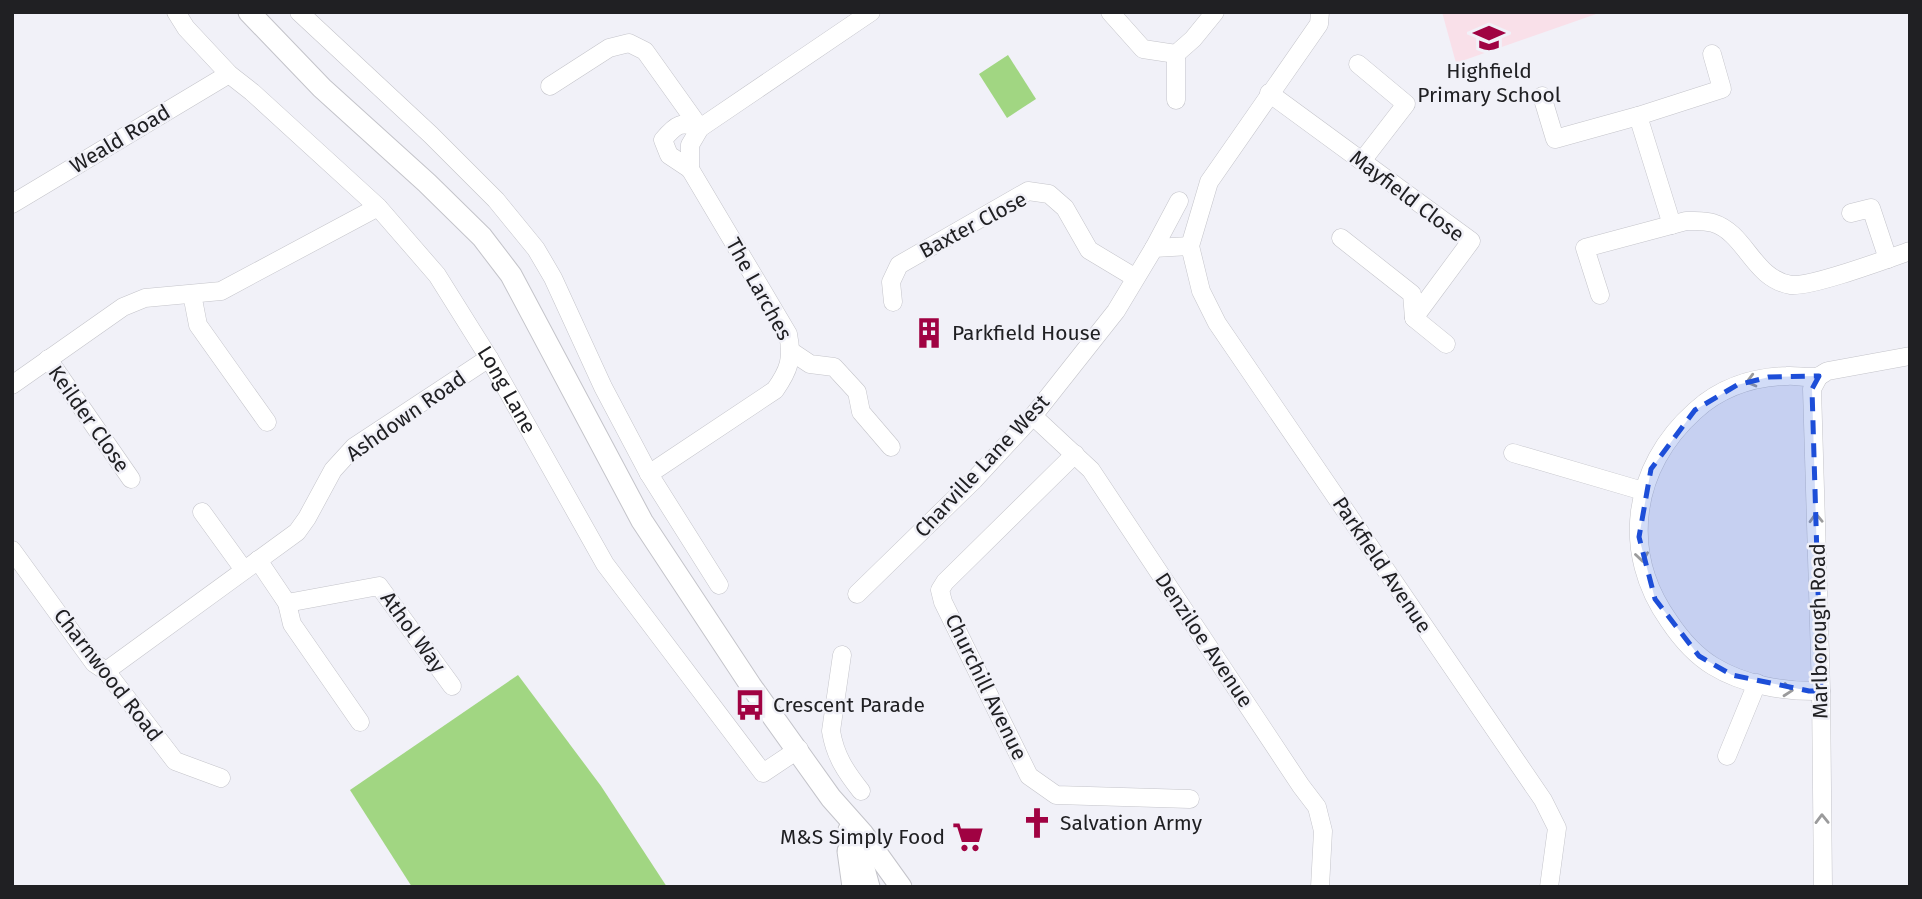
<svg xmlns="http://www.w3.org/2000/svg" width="1922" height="899" font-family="'Fira Sans',sans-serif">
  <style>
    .education { fill: #f9e0e9 }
    .green { fill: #a1d682 }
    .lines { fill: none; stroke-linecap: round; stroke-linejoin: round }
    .minor-casing { stroke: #c4c4ca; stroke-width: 19 }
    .major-casing { stroke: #c4c4ca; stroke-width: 23 }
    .minor { stroke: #fff; stroke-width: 18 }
    .major { stroke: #fff; stroke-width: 21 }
    .oneway { stroke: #9b9b9c }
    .marked { fill: #1d4ed8; fill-opacity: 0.2; stroke: #1d4ed8; stroke-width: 5; stroke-dasharray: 14 9; stroke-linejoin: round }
    .labels { text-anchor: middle; stroke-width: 5; stroke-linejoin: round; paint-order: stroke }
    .poi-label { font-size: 21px; fill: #202023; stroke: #f1f1f8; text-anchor: start }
    .street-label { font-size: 21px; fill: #202023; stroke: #f1f1f8 }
  </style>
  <rect width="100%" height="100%" fill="#f1f1f8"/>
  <path class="education" d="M 1442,12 L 1602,12 L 1456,63 Z"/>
  <g class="green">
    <path d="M 1008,55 L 1036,99 L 1007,118 L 979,74 Z"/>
    <path d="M 518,675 L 601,786 L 667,887 L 412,887 L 350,790 Z"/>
  </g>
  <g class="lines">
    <defs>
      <g id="minor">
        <path id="s1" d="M 176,12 L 186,28 L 229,74 L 252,92 L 378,207 L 437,275 L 489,358 L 605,564 L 763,773 L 799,749"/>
        <path d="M 299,12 L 431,135 L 496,200 L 536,249 L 553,278 L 603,387 L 649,474 L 719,585"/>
        <path d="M 1110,12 L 1143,49 L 1176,54 L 1193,39 L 1215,12"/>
        <path d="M 1320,12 L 1319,24 L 1209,182 L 1190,246 L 1201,291 L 1217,323 L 1543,800 L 1557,828 L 1549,887"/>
        <path d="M 1358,64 L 1406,104 L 1362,161"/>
        <path d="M 550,86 L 609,48 L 629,43 L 645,51 L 700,128"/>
        <path d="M 1269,93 L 1471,241 L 1414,318"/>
        <path d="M 1542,96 L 1555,139 L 1638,116 L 1722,89 L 1712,54"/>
        <path d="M 1176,100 L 1176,54"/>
        <path d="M 1638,116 L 1672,225"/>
        <path d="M 690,169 L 669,155 L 663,140 C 676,124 681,121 700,128"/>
        <path d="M 12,204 L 229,74"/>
        <path d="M 1851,213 L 1871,208 L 1888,259"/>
        <path d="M 1341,238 L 1412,294 L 1414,318 L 1446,344"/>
        <path d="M 1154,248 L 1179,201"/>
        <path d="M 192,294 L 198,325 L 267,422"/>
        <path d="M 1600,295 L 1585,248 L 1686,221 C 1695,221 1704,220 1713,223 C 1746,233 1753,279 1791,285 C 1812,287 1887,259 1910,251"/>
        <path d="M 893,302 L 891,282 L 899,265 L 1028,191 L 1049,194 L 1065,208 L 1089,250 L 1134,277"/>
        <path d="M 792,352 L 810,364 L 834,367 L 857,392 L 861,412 L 891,447"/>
        <path d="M 48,359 L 131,479"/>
        <path d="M 1819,376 L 1812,389 L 1821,691 L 1823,887"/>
        <path d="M 12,385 L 123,307 L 145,298 L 221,291 L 378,207"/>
        <path d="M 1033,416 L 1091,470 L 1301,786 L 1317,807 L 1323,831 L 1320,887"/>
        <path d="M 1513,453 L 1643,491"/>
        <path d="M 1075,454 L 945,582 L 940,590 L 943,602 L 1029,776 L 1056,795 L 1190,799"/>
        <path d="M 649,474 L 775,390 C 789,370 793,359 788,334 L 690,169 L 690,145 L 700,128 L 871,12"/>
        <path d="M 202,512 L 244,570"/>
        <path d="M 12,550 L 94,663 L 106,671 L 175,761 L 221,778"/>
        <path d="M 258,560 L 287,603 L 292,624 L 360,722"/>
        <path d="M 857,594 L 974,480 L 1033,416 L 1116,311 L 1154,248 L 1190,246"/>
        <path d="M 287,603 L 379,586 L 452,686"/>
        <path d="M 842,655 L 831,731 C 835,756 846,772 861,791"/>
        <path d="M 106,671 L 297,532 L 307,518 L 333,470 L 354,447 L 489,358"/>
        <path d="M 1821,691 C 1785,692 1744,685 1713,666 C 1695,655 1681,639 1669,621 C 1620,552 1632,467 1695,411 C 1720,388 1753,377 1787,376 C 1796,375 1810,379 1819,376 C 1822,375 1825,372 1828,371 L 1910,356"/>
        <path d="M 1727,756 L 1757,683"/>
      </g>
      <g id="major">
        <path d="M 249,12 L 322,88 L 427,183 L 482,237 L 511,275 L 642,521 L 751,686 L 831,798 L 863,834 L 901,887"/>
        <path d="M 849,830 L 860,854 L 869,887"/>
        <path d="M 848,851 L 853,887"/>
      </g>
    </defs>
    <use href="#minor" class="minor-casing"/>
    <use href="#major" class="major-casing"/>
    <use href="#minor" class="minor"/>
    <use href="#major" class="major"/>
  </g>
  <defs><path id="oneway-chevron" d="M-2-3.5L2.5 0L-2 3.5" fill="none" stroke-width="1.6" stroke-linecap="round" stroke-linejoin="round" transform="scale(1.75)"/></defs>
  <g class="oneway">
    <use href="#oneway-chevron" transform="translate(1751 381) rotate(165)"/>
    <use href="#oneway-chevron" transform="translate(1816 518) rotate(-92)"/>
    <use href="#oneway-chevron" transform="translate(1642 557) rotate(82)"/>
    <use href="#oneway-chevron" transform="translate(1788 690) rotate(5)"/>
    <use href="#oneway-chevron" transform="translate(1822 819) rotate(-91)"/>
  </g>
  <path class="marked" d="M 1819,376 L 1812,389 L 1821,691 L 1809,691 L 1732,675 L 1699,656 L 1655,599 L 1639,537 L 1651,469 L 1695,410 L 1737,385 L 1769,377 Z"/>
  <defs>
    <symbol id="school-bare" viewBox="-9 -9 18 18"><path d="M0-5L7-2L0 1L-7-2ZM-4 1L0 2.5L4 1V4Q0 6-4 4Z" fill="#a00242" stroke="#f1f1f8" stroke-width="2.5" paint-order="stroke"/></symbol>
    <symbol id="building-bare" viewBox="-9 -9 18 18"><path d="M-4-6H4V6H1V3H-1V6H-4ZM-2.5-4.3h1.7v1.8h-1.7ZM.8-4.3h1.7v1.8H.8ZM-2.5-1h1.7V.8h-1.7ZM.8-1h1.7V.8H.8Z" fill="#a00242" stroke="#f1f1f8" stroke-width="2.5" paint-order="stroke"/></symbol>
    <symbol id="bus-bare" viewBox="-9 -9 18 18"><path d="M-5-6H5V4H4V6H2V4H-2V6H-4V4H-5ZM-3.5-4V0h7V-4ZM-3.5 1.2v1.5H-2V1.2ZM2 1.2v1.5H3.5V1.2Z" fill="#a00242" stroke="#f1f1f8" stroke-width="2.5" paint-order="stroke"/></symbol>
    <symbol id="church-bare" viewBox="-9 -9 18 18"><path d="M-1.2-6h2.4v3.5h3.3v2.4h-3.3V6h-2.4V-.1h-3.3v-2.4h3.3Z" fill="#a00242" stroke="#f1f1f8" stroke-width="2.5" paint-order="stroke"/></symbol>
    <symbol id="supermarket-bare" viewBox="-9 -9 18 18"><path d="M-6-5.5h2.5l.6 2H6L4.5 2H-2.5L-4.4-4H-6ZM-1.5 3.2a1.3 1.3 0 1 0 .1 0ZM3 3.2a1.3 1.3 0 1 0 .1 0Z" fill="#a00242" stroke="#f1f1f8" stroke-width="2.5" paint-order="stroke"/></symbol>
  </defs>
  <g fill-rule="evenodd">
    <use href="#school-bare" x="1467" y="16" width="44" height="44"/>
    <use href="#building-bare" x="907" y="311" width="44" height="44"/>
    <use href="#bus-bare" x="728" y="683" width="44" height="44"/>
    <use href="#church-bare" x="1015" y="801" width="44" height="44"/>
    <use href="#supermarket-bare" x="946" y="815" width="44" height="44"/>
  </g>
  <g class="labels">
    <g class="poi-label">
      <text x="1489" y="78" text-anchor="middle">Highfield<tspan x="1489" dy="24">Primary School</tspan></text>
      <text x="952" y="340">Parkfield House</text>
      <text x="773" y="712">Crescent Parade</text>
      <text x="1060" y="830">Salvation Army</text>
      <text x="945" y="844" text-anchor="end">M&amp;S Simply Food</text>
    </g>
    <g class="street-label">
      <text transform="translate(120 139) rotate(-31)" y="7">Weald Road</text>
      <text transform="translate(1407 196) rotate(37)" y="7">Mayfield Close</text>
      <text transform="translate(973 225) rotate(-28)" y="7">Baxter Close</text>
      <text transform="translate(759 289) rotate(61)" y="7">The Larches</text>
      <text dy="7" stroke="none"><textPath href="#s1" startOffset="506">Long Lane</textPath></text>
      <text transform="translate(406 416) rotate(-35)" y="7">Ashdown Road</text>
      <text transform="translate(89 419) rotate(55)" y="7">Keilder Close</text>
      <text transform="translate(982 466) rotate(-47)" y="7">Charville Lane West</text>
      <text transform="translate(1382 565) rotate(56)" y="7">Parkfield Avenue</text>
      <text transform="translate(1819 631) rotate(-91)" y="7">Marlborough Road</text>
      <text transform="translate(413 632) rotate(54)" y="7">Athol Way</text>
      <text transform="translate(1204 640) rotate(56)" y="7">Denziloe Avenue</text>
      <text transform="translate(108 675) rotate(52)" y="7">Charnwood Road</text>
      <text transform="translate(986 687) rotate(64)" y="7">Churchill Avenue</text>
    </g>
  </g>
  <rect width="1922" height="899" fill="none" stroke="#202023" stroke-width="28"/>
</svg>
